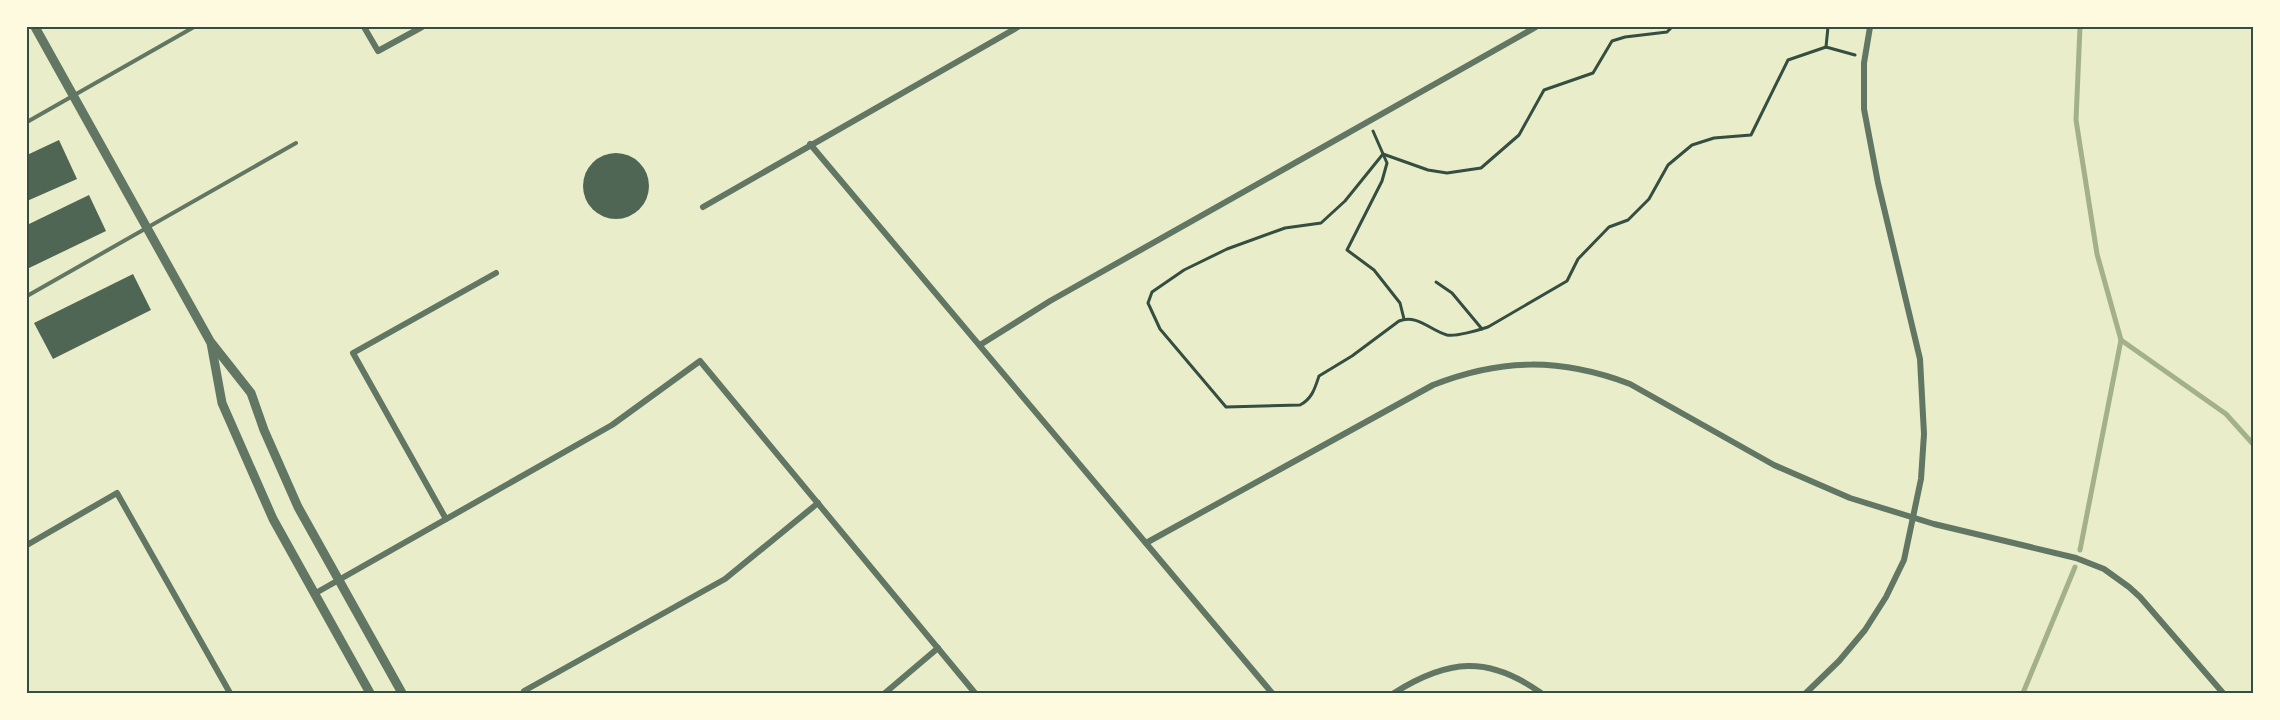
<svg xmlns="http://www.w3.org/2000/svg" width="2280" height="720" font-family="Mulish,sans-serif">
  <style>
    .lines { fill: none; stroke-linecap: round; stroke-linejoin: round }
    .stream { stroke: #a3b18a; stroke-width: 5 }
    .building { fill: #4f6655 }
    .path { stroke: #344e41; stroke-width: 3 }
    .service { stroke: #617663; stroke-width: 4 }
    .minor { stroke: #617663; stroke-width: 6 }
    .tertiary { stroke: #617663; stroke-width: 9 }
    .neatline { fill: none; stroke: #344e41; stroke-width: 2 }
  </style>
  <rect width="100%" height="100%" fill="#e9edc9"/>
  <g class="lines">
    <g class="stream">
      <path d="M 2080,27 L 2076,120 L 2097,254 L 2121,340 L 2226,414 L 2253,444"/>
      <path d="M 2080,550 L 2121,340"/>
      <path d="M 2023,693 L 2075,567"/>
    </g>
  </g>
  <g class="building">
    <path d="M 59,140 L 77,179 L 27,201 L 27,155 Z"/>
    <circle cx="616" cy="186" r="33"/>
    <path d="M 89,195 L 106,231 L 27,269 L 27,225 Z"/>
    <path d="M 133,274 L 151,310 L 53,359 L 34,323 Z"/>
  </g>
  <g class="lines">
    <g class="path">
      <path d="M 1672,27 L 1667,32 L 1625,37 L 1612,41 L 1593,73 L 1544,90 L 1519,135 L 1481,168 L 1447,173 L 1428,170 L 1383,154 L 1345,201 L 1321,223 L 1285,228 L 1227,249 L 1184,270 L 1152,292 L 1148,303 L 1160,329 L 1226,407 L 1300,405 C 1312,399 1315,388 1319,376 L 1352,356 L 1399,321 C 1417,314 1430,330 1447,335 C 1455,337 1479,330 1488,327 L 1567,281 L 1578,259 L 1609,227 L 1628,220 L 1649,199 L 1668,165 L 1692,145 L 1714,138 L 1751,135 L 1788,60 L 1826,47 L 1855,55"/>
      <path d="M 1826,47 L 1828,27"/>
      <path d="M 1373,131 L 1387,163 L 1382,181 L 1347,250 L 1374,270 L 1400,303 L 1404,319"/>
      <path d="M 1436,282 L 1452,293 L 1482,329"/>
    </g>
    <g class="service">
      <path d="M 27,122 L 194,27"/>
      <path d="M 27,296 L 296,143"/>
    </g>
    <g class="minor">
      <path d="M 364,27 L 378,51 L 422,27"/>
      <path d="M 810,144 L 1272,693"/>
      <path d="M 703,207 L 1018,27"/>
      <path d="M 980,345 L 1050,301 L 1536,27"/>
      <path d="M 446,519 L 353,353 L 496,273"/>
      <path d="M 1146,543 L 1433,385 C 1502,358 1561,358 1630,384 L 1774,465 L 1850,498 L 1934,524 L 2076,558 L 2104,569 L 2129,587 L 2140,597 L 2223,693"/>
      <path d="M 27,545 L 117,493 L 230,693"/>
      <path d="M 314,594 L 612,425 L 700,361 L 975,693"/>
      <path d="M 524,691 L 725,579 L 818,503"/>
      <path d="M 885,693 L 938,648"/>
      <path d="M 1394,693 C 1448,659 1488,655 1541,693"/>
      <path d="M 1806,693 L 1839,661 L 1865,630 L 1886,597 L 1904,560 L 1921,479 L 1924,434 L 1920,359 L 1878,183 L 1864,109 L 1864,63 L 1870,27"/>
    </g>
    <g class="tertiary">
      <path d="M 35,27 L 210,341 L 251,393 L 264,430 L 298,507 L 402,693"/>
      <path d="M 211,343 L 222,403 L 273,519 L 370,693"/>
    </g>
  </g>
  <rect width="2280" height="720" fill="none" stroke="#fefae0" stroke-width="57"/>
  <rect x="28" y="28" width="2224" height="664" class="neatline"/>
</svg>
